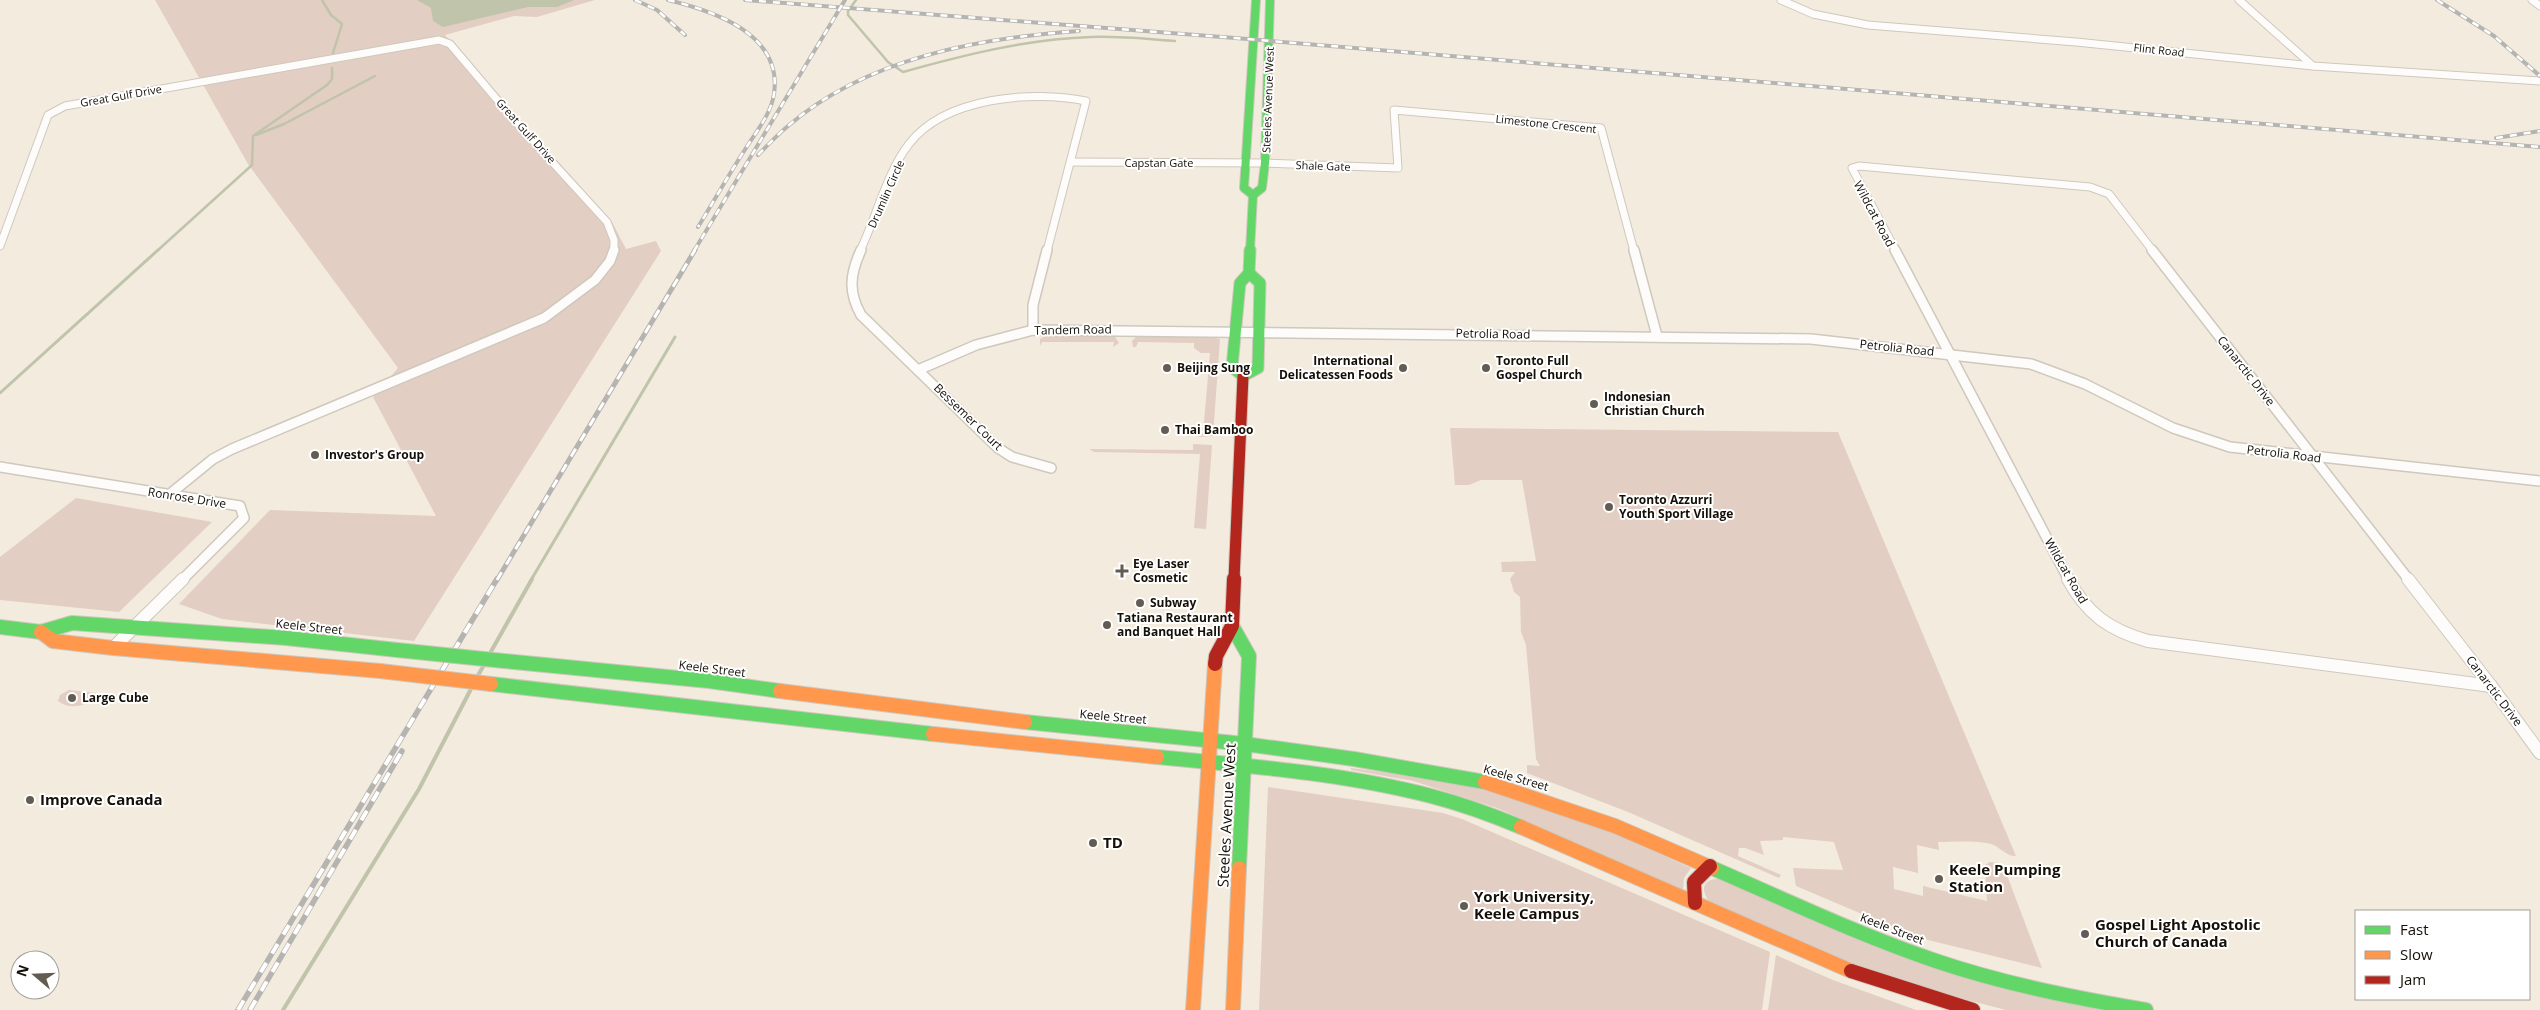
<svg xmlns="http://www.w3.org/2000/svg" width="2540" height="1010" font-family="'Open Sans',sans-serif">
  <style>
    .green { fill: #e3cec3 }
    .water { fill: #bfc4aa }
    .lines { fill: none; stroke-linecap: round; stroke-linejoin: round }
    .stream-far2 { stroke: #bfc4aa; stroke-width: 2.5 }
    .stream-far1 { stroke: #bfc4aa; stroke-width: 3 }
    .stream { stroke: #bfc4aa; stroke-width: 4 }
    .street-far2-casing { stroke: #cec8bd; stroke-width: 9 }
    .street-far1-casing { stroke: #cec8bd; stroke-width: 12 }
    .street-casing { stroke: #cec8bd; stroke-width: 14 }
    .fast-far2-casing { stroke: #cec8bd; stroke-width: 10 }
    .fast-far1-casing { stroke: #cec8bd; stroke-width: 13 }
    .fast-casing { stroke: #cec8bd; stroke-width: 16 }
    .slow-casing { stroke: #cec8bd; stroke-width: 16 }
    .jam-far1-casing { stroke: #cec8bd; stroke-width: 13 }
    .jam-casing { stroke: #cec8bd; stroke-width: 16 }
    .street-far2 { stroke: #fdfcfa; stroke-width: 7 }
    .street-far1 { stroke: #fdfcfa; stroke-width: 9 }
    .street { stroke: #fdfcfa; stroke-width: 12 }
    .fast-far2 { stroke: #63d668; stroke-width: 8 }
    .fast-far1 { stroke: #63d668; stroke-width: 11 }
    .fast { stroke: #63d668; stroke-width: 14 }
    .slow { stroke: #ff974d; stroke-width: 14 }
    .jam-far1 { stroke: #b3261e; stroke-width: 11 }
    .jam { stroke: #b3261e; stroke-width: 14 }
    .rail-far2-casing { stroke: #b6b4b1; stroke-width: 4 }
    .rail-far1-casing { stroke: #b6b4b1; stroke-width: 5 }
    .rail-casing { stroke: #b6b4b1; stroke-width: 5.5 }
    .rail-far2 { stroke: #fff; stroke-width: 2.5; stroke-dasharray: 7; stroke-linecap: butt }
    .rail-far1 { stroke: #fff; stroke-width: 3; stroke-dasharray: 9; stroke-linecap: butt }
    .rail { stroke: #fff; stroke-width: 4; stroke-dasharray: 11; stroke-linecap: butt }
    .fast-bridge-casing { stroke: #cec8bd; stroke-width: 16; stroke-linecap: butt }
    .slow-bridge-casing { stroke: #cec8bd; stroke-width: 16; stroke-linecap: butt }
    .fast-bridge { stroke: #63d668; stroke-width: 14 }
    .slow-bridge { stroke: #ff974d; stroke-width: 14 }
    .poi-dot { fill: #625c52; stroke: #fff; stroke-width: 2 }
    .labels { text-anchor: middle; stroke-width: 4; stroke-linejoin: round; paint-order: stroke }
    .far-street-label { font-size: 11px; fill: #140f07; stroke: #fff }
    .street-label { font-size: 12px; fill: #140f07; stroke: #fff }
    .poi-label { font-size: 12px; font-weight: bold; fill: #140f07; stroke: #fff; text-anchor: start }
    .near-poi-label { font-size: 15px; font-weight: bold; fill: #140f07; stroke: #fff; text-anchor: start }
    .near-street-label { font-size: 15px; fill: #140f07; stroke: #fff }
  </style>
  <rect width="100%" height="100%" fill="#f3ebde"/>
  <g class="green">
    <path d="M 155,0 L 595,0 L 537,17 L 514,16 L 445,35 L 612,222 L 626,249 L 656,241 L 661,251 L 414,641 L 222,619 L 179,604 L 270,510 L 436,516 L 373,397 L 398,368 L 248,164 Z"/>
    <path d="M 1048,334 L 1114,335 L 1119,343 L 1113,347 L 1114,342 L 1042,342 L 1040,346 L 1040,339 Z"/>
    <path d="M 1138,335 L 1210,337 L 1220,339 L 1213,436 L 1199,437 L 1194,434 L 1203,433 L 1210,353 L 1201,353 L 1194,348 L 1194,343 L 1138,342 L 1136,347 L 1133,347 L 1132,341 Z"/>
    <path d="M 1450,428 L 1838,432 L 2016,856 C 2007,857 2000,847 1991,844 C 1974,840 1955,842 1938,842 L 1939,850 L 1917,845 L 1918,873 L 1893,867 L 1894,889 L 1923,896 L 1923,886 L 1987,901 L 1985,865 L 1990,862 L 1998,863 L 2005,870 L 2042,968 L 1916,937 L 1796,886 L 1793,868 L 1843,870 L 1834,842 L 1783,837 L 1783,840 L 1760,841 L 1764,855 L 1745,848 L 1739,848 L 1738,856 L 1781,875 L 1779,878 L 1628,812 L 1527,773 L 1527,765 L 1540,766 L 1536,759 L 1526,645 L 1521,632 L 1520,597 L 1514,592 L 1510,579 L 1515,572 L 1502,572 L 1501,562 L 1536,561 L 1522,480 L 1481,480 L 1469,485 L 1455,485 Z"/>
    <path d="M 1193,444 L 1212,445 L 1206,529 L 1194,528 L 1200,454 L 1094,452 L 1089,449 L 1193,450 Z"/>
    <path d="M 76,498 L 212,522 L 119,612 L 0,600 L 0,557 Z"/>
    <path d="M 69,690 L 97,693 L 98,696 C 88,705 70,711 58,701 L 60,695 Z"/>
    <path d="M 1351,768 L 1448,780 L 1502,793 L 1600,827 L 1691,868 L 1684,878 L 1683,890 L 1681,889 L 1497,808 L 1413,781 L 1351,770 Z"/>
    <path d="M 1268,787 L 1443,813 L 1462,819 L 1770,952 L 1762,1010 L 1259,1010 Z"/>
    <path d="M 1719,879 L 2102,1010 L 2006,1010 L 1945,994 L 1858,966 L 1709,901 C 1700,890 1703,878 1719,879 Z"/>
    <path d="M 1776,955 L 1833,980 L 1916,1010 L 1768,1010 Z"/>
  </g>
  <path class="water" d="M 417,0 L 574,0 L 557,7 L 528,7 L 443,27 L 433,21 L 431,8 Z"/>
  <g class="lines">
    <g class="stream-far2">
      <path d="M 322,0 L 331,15 L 342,24 L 333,53"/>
      <path d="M 856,0 L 848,11 L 848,15 L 888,62 L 903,72 C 964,55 1027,39 1091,37 C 1119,36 1147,39 1175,41"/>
      <path d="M 256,135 L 284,124 L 375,76"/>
      <path d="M 157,251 L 252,165 L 253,136 L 327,85 L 332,79 L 332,68"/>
    </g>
    <g class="stream-far1">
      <path d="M 0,393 L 158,250"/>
      <path d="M 531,580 L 675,337"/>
    </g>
    <g class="stream">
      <path d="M 489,655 L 532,579"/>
      <path d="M 477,677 L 484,665"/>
      <path d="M 283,1010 L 419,789 L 472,687"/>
    </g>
    <defs>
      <g id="street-far2">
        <path d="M 1781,0 L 1813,14 L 1868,25 L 2076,42 L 2313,66 L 2540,81"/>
        <path d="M 2239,0 L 2313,66"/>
        <path d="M 2532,0 L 2540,6"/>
        <path d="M 1071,162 L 1265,163 L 1398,168 L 1394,110 L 1601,128 L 1634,251"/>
        <path d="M 0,246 L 48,115 L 65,106 L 439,40 L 450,44 L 522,129 L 607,222 L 614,240 L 614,251"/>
        <path d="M 860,251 C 876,218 887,172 909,144 C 945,97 1032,90 1086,101 L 1047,251"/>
        <path d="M 1896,251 L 1852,168 L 1859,166 L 2090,187 L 2109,194 L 2153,251"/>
      </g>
      <g id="street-far1">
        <path d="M 861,250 C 850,274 848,292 861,315 L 998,448 L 1012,457 L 1051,468"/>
        <path d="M 1634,250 L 1657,336"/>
        <path d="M 1895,250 L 2069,580"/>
        <path d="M 2152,250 L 2409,580"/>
        <path d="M 1033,330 L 1033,305 L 1047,250"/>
        <path d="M 918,370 L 976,345 L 1033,330 L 1811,339 L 2031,364 L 2085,384 L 2173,428 L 2230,447 L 2540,481"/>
        <path d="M 0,467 L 240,506 L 244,518 L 182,580"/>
        <path d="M 170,494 L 213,459 L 232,449 L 544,318 L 595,280 L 610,261 L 614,250"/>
      </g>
      <g id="street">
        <path d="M 2068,579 C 2087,614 2109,630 2148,641 L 2491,686"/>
        <path d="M 2408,579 L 2491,686"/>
        <path d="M 113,648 L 183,579"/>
        <path d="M 2491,686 L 2540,753"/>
      </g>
      <g id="fast-far2">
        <path d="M 1253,195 L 1262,188 L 1265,163 L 1270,0"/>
        <path d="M 1253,195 L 1244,188 L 1256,0"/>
        <path d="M 1250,251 L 1253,195"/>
      </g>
      <g id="fast-far1">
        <path d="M 1243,376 L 1232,367 L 1240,283 L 1249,273 L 1250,250"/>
        <path d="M 1243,376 L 1258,368 L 1260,283 L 1249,273"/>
      </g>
      <g id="fast">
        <path d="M 1232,626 L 1249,656 L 1239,868"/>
        <path d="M 0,627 L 41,632 L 72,623 L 286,638 L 397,650"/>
        <path d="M 504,661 L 709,681 L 780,691"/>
        <path d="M 491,684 L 933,734"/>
        <path d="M 1025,722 L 1245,744 L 1354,759 L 1485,782"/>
        <path d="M 1157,757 C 1249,766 1342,773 1431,796 C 1462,804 1492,815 1521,827"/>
        <path d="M 1712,868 C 1786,900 1859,935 1936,961 C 2004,984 2075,998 2146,1010"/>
      </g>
      <g id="slow">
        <path d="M 41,632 L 53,641 L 113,648 L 380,671"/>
        <path d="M 780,691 L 1025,722"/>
        <path d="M 933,734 L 1157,757"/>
        <path d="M 1485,782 L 1615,826 L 1712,868"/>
        <path d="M 1521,827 L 1851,971"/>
        <path d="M 1193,1010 L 1215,664"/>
        <path d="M 1233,1010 L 1239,868"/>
      </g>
      <path id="jam-far1" d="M 1234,580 L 1243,376"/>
      <g id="jam">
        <path d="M 1215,664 L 1216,656 L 1232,626 L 1234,579"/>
        <path d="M 1695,903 L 1694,882 L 1710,866"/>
        <path d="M 1851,971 L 1973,1010"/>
      </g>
    </defs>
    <use href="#street-far2" class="street-far2-casing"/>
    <use href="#street-far1" class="street-far1-casing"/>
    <use href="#street" class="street-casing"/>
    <use href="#fast-far2" class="fast-far2-casing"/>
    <use href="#fast-far1" class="fast-far1-casing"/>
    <use href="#fast" class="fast-casing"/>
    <use href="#slow" class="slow-casing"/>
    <use href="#jam-far1" class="jam-far1-casing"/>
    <use href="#jam" class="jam-casing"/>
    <use href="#street-far2" class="street-far2"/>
    <use href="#street-far1" class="street-far1"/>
    <use href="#street" class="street"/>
    <use href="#fast-far2" class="fast-far2"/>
    <use href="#fast-far1" class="fast-far1"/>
    <use href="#fast" class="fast"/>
    <use href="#slow" class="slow"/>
    <use href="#jam-far1" class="jam-far1"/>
    <use href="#jam" class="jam"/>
    <defs>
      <g id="rail-far2">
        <path d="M 635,0 L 657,10 L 685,35"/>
        <path d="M 668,0 C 714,11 783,34 774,94 C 771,114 756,132 746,148 C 729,174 714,201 698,227"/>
        <path d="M 745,0 L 1235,38 L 2540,147"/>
        <path d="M 2437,0 L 2494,36 L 2540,76"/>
        <path d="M 2496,138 L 2540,131"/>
        <path d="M 758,155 C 768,145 777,135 788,126 C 867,58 979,38 1079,31"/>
        <path d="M 694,251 L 845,0"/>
      </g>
      <path id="rail-far1" d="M 497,580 L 695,250"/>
      <g id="rail">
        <path d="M 238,1010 L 497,579"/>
        <path d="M 250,1010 L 402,751"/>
      </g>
    </defs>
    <use href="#rail-far2" class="rail-far2-casing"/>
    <use href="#rail-far1" class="rail-far1-casing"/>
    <use href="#rail" class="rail-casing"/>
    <use href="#rail-far2" class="rail-far2"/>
    <use href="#rail-far1" class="rail-far1"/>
    <use href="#rail" class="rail"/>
    <defs>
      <path id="fast-bridge" d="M 397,650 L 504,661"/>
      <path id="slow-bridge" d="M 380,671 L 491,684"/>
    </defs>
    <use href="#fast-bridge" class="fast-bridge-casing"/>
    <use href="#slow-bridge" class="slow-bridge-casing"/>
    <use href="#fast-bridge" class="fast-bridge"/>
    <use href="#slow-bridge" class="slow-bridge"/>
  </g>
  <g class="poi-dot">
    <circle cx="1167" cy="368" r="5"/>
    <circle cx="1403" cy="368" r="5"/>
    <circle cx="1486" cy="368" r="5"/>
    <circle cx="1594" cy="404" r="5"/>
    <circle cx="1165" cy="430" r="5"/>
    <circle cx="315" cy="455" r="5"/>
    <circle cx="1609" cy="507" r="5"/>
    <path d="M1119.5 563.5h5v5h5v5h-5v5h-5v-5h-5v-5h5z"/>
    <circle cx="1140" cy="603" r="5"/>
    <circle cx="1107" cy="625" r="5"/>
    <circle cx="72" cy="698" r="5"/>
    <circle cx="30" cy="800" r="5"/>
    <circle cx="1093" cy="843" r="5"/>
    <circle cx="1939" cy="879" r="5"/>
    <circle cx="1464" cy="906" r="5"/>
    <circle cx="2085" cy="934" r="5"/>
  </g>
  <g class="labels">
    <g class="far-street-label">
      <text transform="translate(2159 50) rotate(6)" y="4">Flint Road</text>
      <text transform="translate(121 96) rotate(-10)" y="4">Great Gulf Drive</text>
      <text transform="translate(1268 100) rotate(-88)" y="4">Steeles Avenue West</text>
      <text transform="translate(1546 124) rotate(6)" y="4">Limestone Crescent</text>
      <text transform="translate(526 131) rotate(48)" y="4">Great Gulf Drive</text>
      <text x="1159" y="167">Capstan Gate</text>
      <text transform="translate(1323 166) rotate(2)" y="4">Shale Gate</text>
      <text transform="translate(886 194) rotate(-66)" y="4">Drumlin Circle</text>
    </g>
    <g class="street-label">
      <text transform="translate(1874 214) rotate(62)" y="4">Wildcat Road</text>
      <text transform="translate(1073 330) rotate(-1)" y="4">Tandem Road</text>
      <text transform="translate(1493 334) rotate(1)" y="4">Petrolia Road</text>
      <text transform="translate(1897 348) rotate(6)" y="4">Petrolia Road</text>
      <text transform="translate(2246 371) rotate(52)" y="4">Canarctic Drive</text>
      <text transform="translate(968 417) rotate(44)" y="4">Bessemer Court</text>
      <text transform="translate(2284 454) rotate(7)" y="4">Petrolia Road</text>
      <text transform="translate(187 498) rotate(9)" y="4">Ronrose Drive</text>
      <text transform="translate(2066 571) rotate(60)" y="4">Wildcat Road</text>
      <text transform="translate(309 627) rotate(6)" y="4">Keele Street</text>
      <text transform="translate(712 669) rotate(7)" y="4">Keele Street</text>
      <text transform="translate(2494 691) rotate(53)" y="4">Canarctic Drive</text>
      <text transform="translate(1113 717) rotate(5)" y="4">Keele Street</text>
      <text transform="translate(1516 778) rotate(16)" y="4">Keele Street</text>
      <text transform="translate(1892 929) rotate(21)" y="4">Keele Street</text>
    </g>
    <g class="poi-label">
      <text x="1393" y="365" text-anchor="end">International<tspan x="1393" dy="14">Delicatessen Foods</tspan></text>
      <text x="1496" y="365">Toronto Full<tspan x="1496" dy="14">Gospel Church</tspan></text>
      <text x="1177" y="372">Beijing Sung</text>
      <text x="1604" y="401">Indonesian<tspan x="1604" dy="14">Christian Church</tspan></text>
      <text x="1175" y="434">Thai Bamboo</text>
      <text x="325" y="459">Investor's Group</text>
      <text x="1619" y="504">Toronto Azzurri<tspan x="1619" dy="14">Youth Sport Village</tspan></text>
      <text x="1133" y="568">Eye Laser<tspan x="1133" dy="14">Cosmetic</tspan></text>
      <text x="1150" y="607">Subway</text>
      <text x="1117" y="622">Tatiana Restaurant<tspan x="1117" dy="14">and Banquet Hall</tspan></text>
      <text x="82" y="702">Large Cube</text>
    </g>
    <g class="near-poi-label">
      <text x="40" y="805">Improve Canada</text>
      <text x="1103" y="848">TD</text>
      <text x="1949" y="875">Keele Pumping<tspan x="1949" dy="17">Station</tspan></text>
      <text x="1474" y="902">York University,<tspan x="1474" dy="17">Keele Campus</tspan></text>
      <text x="2095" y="930">Gospel Light Apostolic<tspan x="2095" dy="17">Church of Canada</tspan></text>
    </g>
    <g class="near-street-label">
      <text transform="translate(1227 815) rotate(-87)" y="5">Steeles Avenue West</text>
    </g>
  </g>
  <rect x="2355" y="910" width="175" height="90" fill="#ffffff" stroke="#a19f9c"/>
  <rect x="2365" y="926" width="25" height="8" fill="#63d668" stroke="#a19f9c"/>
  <text x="2400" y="935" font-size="15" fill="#140f07">Fast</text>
  <rect x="2365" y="951" width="25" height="8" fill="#ff974d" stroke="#a19f9c"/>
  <text x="2400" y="960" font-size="15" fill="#140f07">Slow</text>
  <rect x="2365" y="976" width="25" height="8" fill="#b3261e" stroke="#a19f9c"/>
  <text x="2400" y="985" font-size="15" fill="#140f07">Jam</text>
  <g transform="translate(35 975) rotate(289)"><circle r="24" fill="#ffffff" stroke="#a19f9c"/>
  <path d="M0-4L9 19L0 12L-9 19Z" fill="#625c52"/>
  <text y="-8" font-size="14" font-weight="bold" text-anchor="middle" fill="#140f07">N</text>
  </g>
</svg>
